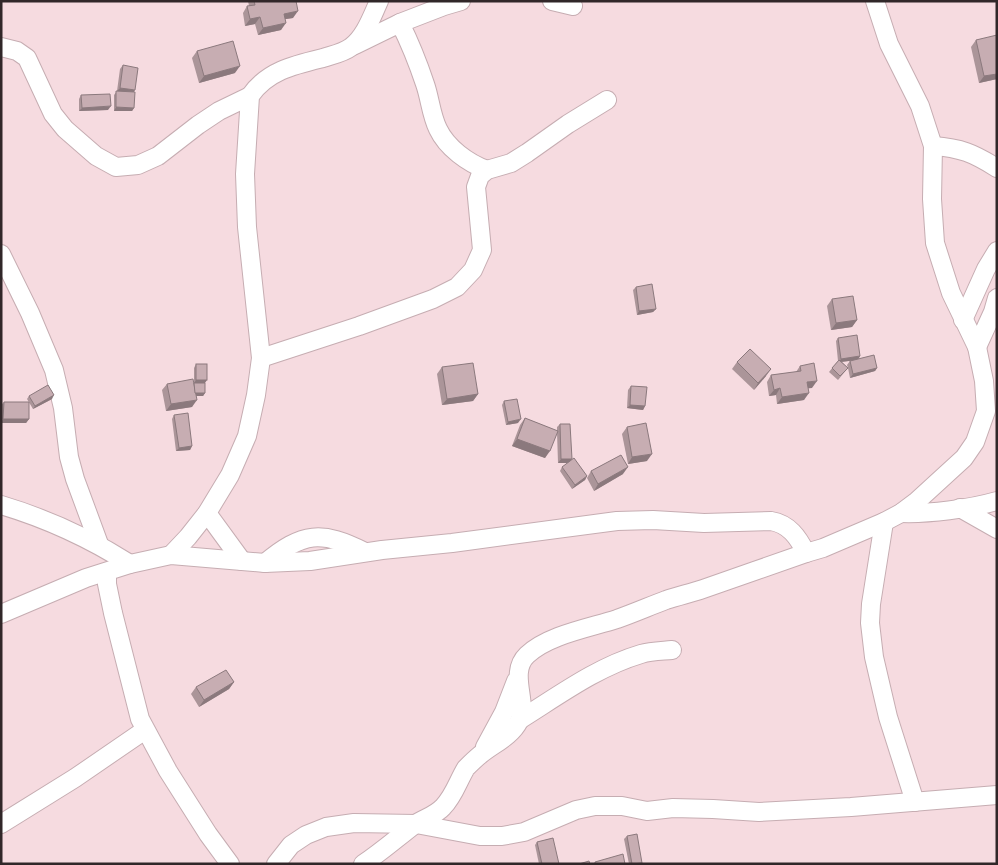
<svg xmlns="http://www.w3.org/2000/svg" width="998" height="865" font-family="Signika,sans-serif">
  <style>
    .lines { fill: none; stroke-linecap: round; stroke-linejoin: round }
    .minor-casing { stroke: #c6adb2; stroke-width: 20 }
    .minor { stroke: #fff; stroke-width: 18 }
    .wall { fill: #ab9599; fill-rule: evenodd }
    .shaded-wall { fill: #8b797d }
    .building { fill: #c7adb2; stroke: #8b797d }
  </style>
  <rect width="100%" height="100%" fill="#f6dbe0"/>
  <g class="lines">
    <defs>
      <g id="minor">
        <path d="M 552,1 L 573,6"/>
        <path d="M 400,23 L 444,6 L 461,1"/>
        <path d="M 355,45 L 400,23 C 410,43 418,63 425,84 C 430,98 431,115 438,129 C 447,148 468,163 487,170"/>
        <path d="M 1,47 L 17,51 L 27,58 L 53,114 L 65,129 L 96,156 L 116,167 L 138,165 L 158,156 L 198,125 L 219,111 L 250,96"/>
        <path d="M 933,146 C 961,148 973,153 997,168"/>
        <path d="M 1,254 L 30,313 L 54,370 L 63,408 L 69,457 L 75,479 L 99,544"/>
        <path d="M 963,320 L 986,269 L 997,251"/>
        <path d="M 977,347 L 993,312 L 997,298"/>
        <path d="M 261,358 L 359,326 L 433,299 L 457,287 L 473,270 L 482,250 L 476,187 L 480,176 L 487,170 L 511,163 L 527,153 L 568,124 L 607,100"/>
        <path d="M 1,505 C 48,519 89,538 130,564"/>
        <path d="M 960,508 L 997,529"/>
        <path d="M 207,513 L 242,561"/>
        <path d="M 901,513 C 929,514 969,509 997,501"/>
        <path d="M 884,522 L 871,604 L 870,623 L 874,657 L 888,717 L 915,802"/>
        <path d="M 171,555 L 188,537 L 207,513 L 230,475 L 247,436 L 256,395 L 261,358 L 247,227 L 245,174 L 250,96 C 267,71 294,65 323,58 C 332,55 343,53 351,47 C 365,37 372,16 379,1"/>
        <path d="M 265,563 C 302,532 322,530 365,552"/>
        <path d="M 107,572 L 107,584 L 113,613 L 140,719 L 168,771 L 208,834 L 230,864"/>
        <path d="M 1,614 L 86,578 L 130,564 L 171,555 L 265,563 L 310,561 L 382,550 L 452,543 L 617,521 L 653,520 L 704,523 L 771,521 C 789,524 798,537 806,553"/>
        <path d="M 521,719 C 558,696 597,667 641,654 C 651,651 662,651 672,650"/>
        <path d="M 485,747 L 504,712 L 516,681"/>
        <path d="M 1,824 L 75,778 L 145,730"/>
        <path d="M 276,864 L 291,845 L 306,835 L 326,827 L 354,823 L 416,824 L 480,836 L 502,836 L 524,832 L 576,810 L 595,806 L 622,806 L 647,811 L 673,808 L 713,809 L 759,812 L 851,807 L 997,795"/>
        <path d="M 363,864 C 381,852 397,838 414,825 C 424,818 435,816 443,807 C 454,796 458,781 466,768 C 470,764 475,759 480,755 C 493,744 511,737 519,721 C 529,703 508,673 527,655 C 548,635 589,628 617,619 C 634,613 650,606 666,600 C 678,596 691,593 703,589 C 737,577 772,565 806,553 L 823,548 L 884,522 L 901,513 L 917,501 L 964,458 L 975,442 L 986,411 L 984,381 L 977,347 L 951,293 L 935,243 L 932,199 L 933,146 L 920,106 L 889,44 L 875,1"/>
      </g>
    </defs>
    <use href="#minor" class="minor-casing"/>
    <use href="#minor" class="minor"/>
  </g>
  <g class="wall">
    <path d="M 248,1 L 296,1 L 293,18 L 285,19 L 281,30 L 258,35 L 255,24 L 245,26 L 243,13 L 247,6 L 249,6 Z"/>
    <path d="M 976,40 L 997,79 L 979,83 L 971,47 Z"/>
    <path d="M 197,51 L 235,73 L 199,83 L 192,58 Z"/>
    <path d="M 123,65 L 134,92 L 134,108 L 132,111 L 114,111 L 114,95 L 117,91 L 120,69 Z"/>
    <path d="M 81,95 L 108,110 L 79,111 L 79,99 Z"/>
    <path d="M 636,287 L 656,309 L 653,312 L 637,315 L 633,290 Z"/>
    <path d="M 832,299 L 857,320 L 852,327 L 831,330 L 827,306 Z"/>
    <path d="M 838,338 L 860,356 L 858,359 L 877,368 L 875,371 L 850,378 L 848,368 L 838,380 L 829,372 L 838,361 L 836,341 ZM 856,360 L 850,361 L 847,365 L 848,368 L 842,362 Z"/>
    <path d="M 737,362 L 766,376 L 754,390 L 732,369 Z"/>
    <path d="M 196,364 L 205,383 L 205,393 L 203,396 L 196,396 L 192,407 L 166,411 L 162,390 L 167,384 L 194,383 L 194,368 Z"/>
    <path d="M 800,366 L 812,388 L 808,388 L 804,400 L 777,404 L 776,395 L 769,396 L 767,382 L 771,375 L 796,372 Z"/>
    <path d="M 442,367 L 478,394 L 473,401 L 442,405 L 437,374 Z"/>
    <path d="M 631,386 L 645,406 L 643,410 L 627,408 L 628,390 Z"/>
    <path d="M 29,396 L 52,399 L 33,409 L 27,399 Z"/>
    <path d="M 504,401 L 518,423 L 506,425 L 502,405 Z"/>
    <path d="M 4,402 L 29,419 L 26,423 L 1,423 L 1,405 Z"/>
    <path d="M 174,415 L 192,446 L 190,450 L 176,451 L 172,419 Z"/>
    <path d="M 525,418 L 557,431 L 557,427 L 560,424 L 572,459 L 570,462 L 587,476 L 585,480 L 572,489 L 560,471 L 562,467 L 568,463 L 558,463 L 557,432 L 545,458 L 512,446 L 520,425 Z"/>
    <path d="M 627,427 L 647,461 L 628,464 L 622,434 Z"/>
    <path d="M 591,471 L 623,474 L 594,491 L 587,478 Z"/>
    <path d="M 234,682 L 229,689 L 199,707 L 191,694 L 196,687 Z"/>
    <path d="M 627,836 L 642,864 L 629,864 L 624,839 Z"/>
    <path d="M 537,842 L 559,864 L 539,864 L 535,845 Z"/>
  </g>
  <g class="shaded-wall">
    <path d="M 298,11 L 293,18 L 279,20 L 284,14 Z"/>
    <path d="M 260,17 L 255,24 L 245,26 L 250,19 Z"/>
    <path d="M 286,23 L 281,30 L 258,35 L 263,28 Z"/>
    <path d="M 240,66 L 235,73 L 199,83 L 204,76 Z"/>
    <path d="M 997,74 L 997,79 L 979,83 L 984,76 Z"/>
    <path d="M 120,88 L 135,90 L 133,93 L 117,91 Z"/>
    <path d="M 111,106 L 108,110 L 79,111 L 82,108 Z"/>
    <path d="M 116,107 L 134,108 L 132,111 L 114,111 Z"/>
    <path d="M 656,309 L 653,312 L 637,315 L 639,311 Z"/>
    <path d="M 857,320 L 852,327 L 831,330 L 836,323 Z"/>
    <path d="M 860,356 L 858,360 L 839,362 L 841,359 Z"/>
    <path d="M 877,368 L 875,371 L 850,378 L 853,374 Z"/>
    <path d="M 771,369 L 766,376 L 754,390 L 758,383 Z"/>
    <path d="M 196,380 L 207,380 L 205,383 L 194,383 Z"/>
    <path d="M 817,381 L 812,388 L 802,389 L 807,382 Z"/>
    <path d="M 780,388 L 776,395 L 769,396 L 774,390 Z"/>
    <path d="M 193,392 L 205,393 L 203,396 L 191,396 Z"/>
    <path d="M 809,393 L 804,400 L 777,404 L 782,397 Z"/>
    <path d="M 478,394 L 473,401 L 442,405 L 447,399 Z"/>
    <path d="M 54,395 L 52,399 L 33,409 L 35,406 Z"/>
    <path d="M 197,400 L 192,407 L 166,411 L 171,404 Z"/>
    <path d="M 630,405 L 645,406 L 643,410 L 627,408 Z"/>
    <path d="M 3,419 L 29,419 L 26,423 L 1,423 Z"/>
    <path d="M 521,419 L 518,423 L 506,425 L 508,422 Z"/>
    <path d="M 517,439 L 550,451 L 545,458 L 512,446 Z"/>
    <path d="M 192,446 L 190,450 L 176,451 L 179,448 Z"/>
    <path d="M 652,454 L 647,461 L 628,464 L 632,457 Z"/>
    <path d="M 561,459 L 572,459 L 569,463 L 558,463 Z"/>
    <path d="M 628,467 L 623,474 L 594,491 L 598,484 Z"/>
    <path d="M 587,476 L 585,480 L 572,489 L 575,485 Z"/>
    <path d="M 234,682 L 229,689 L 199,707 L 204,700 Z"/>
  </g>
  <g class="building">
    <path d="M 254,1 L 296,1 L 298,11 L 284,14 L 286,23 L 263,28 L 260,17 L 250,19 L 247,6 L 255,5 Z"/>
    <path d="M 997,35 L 997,74 L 984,76 L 976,40 Z"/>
    <path d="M 233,41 L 240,66 L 204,76 L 197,51 Z"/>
    <path d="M 123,65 L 138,68 L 135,90 L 120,88 Z"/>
    <path d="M 116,91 L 135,92 L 134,108 L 116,107 Z"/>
    <path d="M 110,94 L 111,106 L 82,108 L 81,95 Z"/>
    <path d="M 652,284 L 656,309 L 639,311 L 636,287 Z"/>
    <path d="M 853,296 L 857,320 L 836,323 L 832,299 Z"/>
    <path d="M 857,335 L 860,356 L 841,359 L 838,338 Z"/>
    <path d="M 750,349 L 771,369 L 758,383 L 737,362 Z"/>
    <path d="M 874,355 L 877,368 L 853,374 L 850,361 Z"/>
    <path d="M 839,360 L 848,368 L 840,376 L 832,368 Z"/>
    <path d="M 473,363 L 478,394 L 447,399 L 442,367 Z"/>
    <path d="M 814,363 L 817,381 L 807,382 L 809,393 L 782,397 L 780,388 L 774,390 L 771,375 L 801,371 L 800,366 Z"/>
    <rect x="196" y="364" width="11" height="16"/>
    <path d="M 193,379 L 197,400 L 171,404 L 167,384 Z"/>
    <path d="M 194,383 L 205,383 L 205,393 L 195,393 Z"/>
    <path d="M 48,385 L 54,395 L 35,406 L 29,396 Z"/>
    <path d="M 631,386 L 647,387 L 645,406 L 630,405 Z"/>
    <path d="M 517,399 L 521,419 L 508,422 L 504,401 Z"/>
    <path d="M 4,402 L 29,402 L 29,419 L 3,419 Z"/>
    <path d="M 188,413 L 192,446 L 179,448 L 174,415 Z"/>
    <path d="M 525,418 L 558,431 L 550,451 L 517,439 Z"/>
    <path d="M 646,423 L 652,454 L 632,457 L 627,427 Z"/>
    <path d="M 560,424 L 570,424 L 572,459 L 561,459 Z"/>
    <path d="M 621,455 L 628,467 L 598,484 L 591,471 Z"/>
    <path d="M 574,458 L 587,476 L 575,485 L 562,467 Z"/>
    <path d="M 226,670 L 234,682 L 204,700 L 196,687 Z"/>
    <path d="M 637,834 L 642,863 L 632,864 L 627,836 Z"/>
    <path d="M 553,838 L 559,864 L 542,864 L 537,842 Z"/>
    <path d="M 623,854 L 625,864 L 595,864 L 595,862 Z"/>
    <path d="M 589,861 L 590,864 L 579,864 Z"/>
  </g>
  <rect width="998" height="865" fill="none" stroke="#312729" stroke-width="5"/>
</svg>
